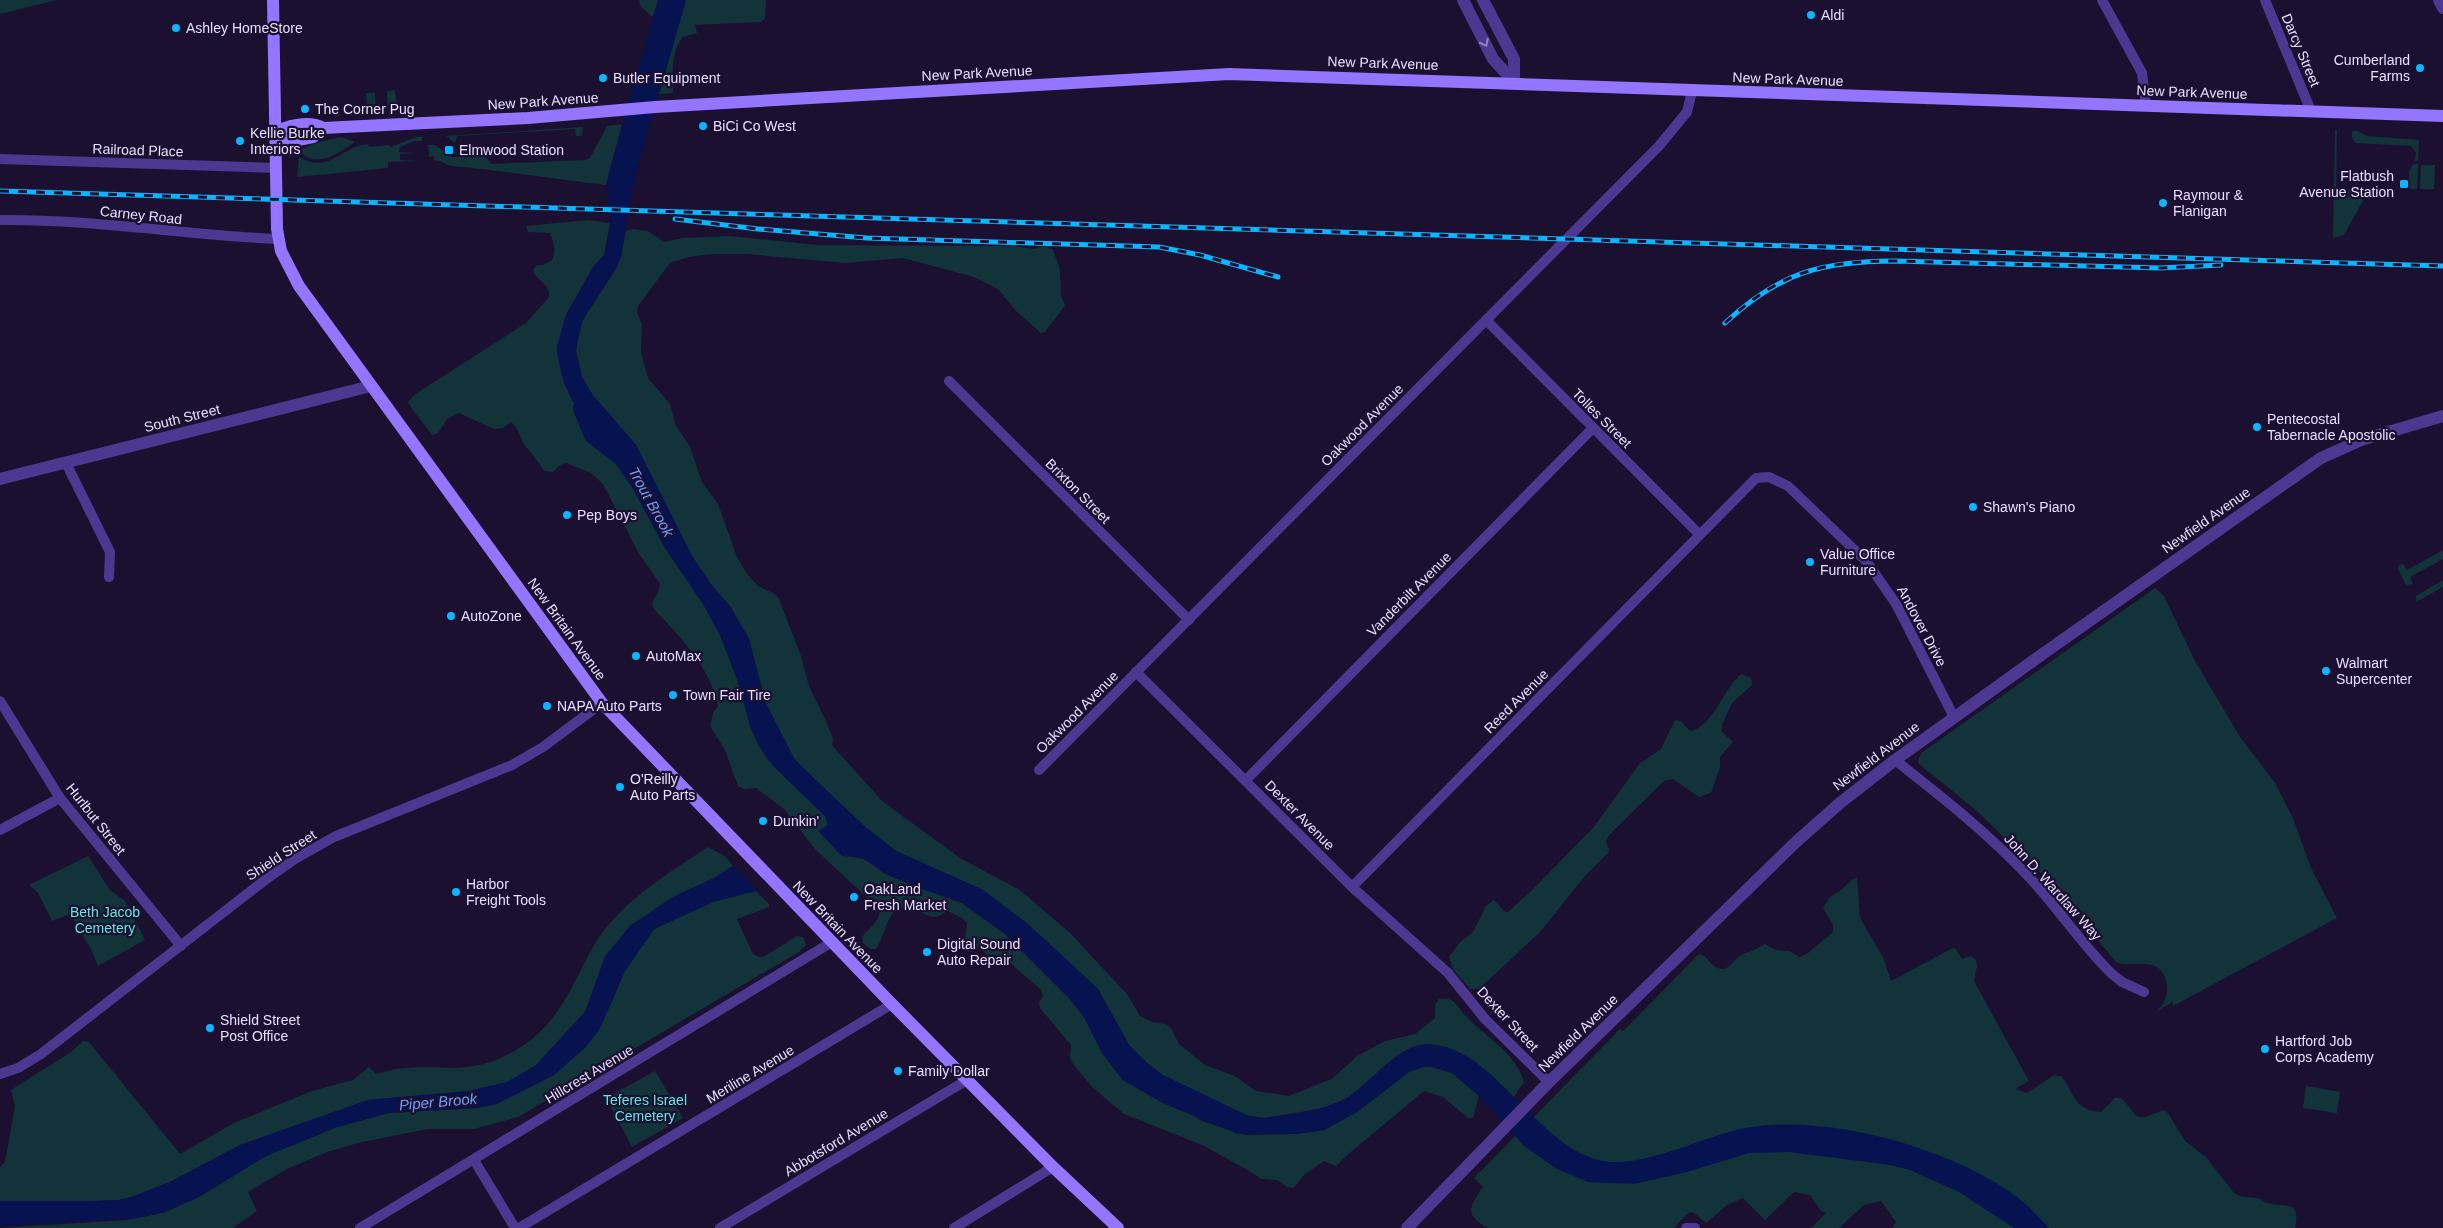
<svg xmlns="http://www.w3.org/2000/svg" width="2443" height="1228" font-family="Helvetica,sans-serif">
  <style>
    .green { fill: #12333a }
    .water { fill: #071351 }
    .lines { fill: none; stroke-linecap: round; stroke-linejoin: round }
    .river { stroke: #071351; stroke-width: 18 }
    .minor { stroke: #4d3891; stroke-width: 10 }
    .tertiary { stroke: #4d3891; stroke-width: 12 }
    .secondary { stroke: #9475ff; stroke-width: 12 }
    .rail-casing { stroke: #0ab6ff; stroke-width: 5 }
    .rail { stroke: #1b102f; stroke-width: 3; stroke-dasharray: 9; stroke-linecap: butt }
    .oneway { stroke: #9383c2 }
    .poi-dot { fill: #0ab6ff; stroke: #1b102f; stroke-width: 2 }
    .labels { text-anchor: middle; stroke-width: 4.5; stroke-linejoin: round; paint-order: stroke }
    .poi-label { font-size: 14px; fill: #e8deff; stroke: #1b102f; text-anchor: start }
    .street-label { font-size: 14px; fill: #e8deff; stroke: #1b102f }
    .park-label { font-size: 14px; fill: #5feae3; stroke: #1b102f }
    .water-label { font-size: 15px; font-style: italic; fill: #6c9eff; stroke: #1b102f }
  </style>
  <rect width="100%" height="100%" fill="#1b102f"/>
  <g class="green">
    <path d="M 0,0 L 57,0 L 0,14 Z"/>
    <path d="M 639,0 L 658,0 L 653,17 L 641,7 Z"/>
    <path d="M 686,0 L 766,0 L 765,18 L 761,22 L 695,25 L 697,33 L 683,37 C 670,53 673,74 673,93 L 659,94 Z"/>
    <path d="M 395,90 L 397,109 L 388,110 L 387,91 Z"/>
    <path d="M 366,93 L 375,93 L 376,111 L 367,111 Z"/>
    <path d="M 622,124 L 606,185 C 555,179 504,171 452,166 C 446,165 441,160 434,160 L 434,156 L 429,157 L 428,145 L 435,145 L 452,157 L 484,156 L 492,164 L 585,160 L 590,158 L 607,126 Z"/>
    <path d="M 583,127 L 582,136 L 576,136 L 575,129 L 457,136 L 455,143 L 446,136 Z"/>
    <path d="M 2335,130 L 2337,130 L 2336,190 L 2381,190 L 2380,194 L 2366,195 L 2344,235 L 2333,238 Z"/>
    <path d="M 2352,131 L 2358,131 L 2367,136 L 2419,140 L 2418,161 L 2415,161 L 2416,153 L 2411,146 L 2356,143 L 2352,138 Z"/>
    <path d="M 341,137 L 355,142 C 340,152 315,171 299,150 L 319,142 Z"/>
    <path d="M 416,137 L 422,137 L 422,141 L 414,141 L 400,147 L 399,152 L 415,153 L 400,154 L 400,160 L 422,161 L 388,162 L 388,168 L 297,177 L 299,157 C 330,175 341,146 368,144 L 369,147 L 388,145 L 391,147 Z"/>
    <path d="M 2413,164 L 2418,164 L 2417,189 L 2409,189 L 2409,172 Z"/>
    <path d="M 2421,165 L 2435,165 L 2434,189 L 2420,189 Z"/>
    <path d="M 588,220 L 610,223 L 604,255 L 593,267 L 566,315 L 563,327 L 557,352 L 564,383 L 586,422 L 632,487 L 665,548 L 703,604 L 720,635 L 737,679 L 758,744 L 769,761 L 825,816 L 828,825 L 819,831 L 842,856 C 876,857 870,869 895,878 C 917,887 939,895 962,903 L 1005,934 L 1070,999 L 1084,1017 L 1102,1053 L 1123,1080 L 1159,1101 L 1184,1110 L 1202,1121 L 1245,1135 L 1297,1134 L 1324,1130 L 1357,1112 L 1409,1072 L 1427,1066 L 1452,1073 L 1479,1096 L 1473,1118 L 1468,1118 L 1443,1097 L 1424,1091 L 1346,1156 L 1336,1166 L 1324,1161 L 1304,1175 L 1294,1188 L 1287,1187 L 1277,1180 L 1261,1179 L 1253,1173 L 1202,1145 L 1124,1114 L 1093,1088 L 1073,1064 L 1070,1058 L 1071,1045 L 1040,1008 L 1039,1002 L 1043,996 L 1041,990 L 1009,962 L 996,964 L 982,950 L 965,941 L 967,923 L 962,918 L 948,911 C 942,913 940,917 933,917 C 920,915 904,896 891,916 C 884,927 883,939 876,949 L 870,949 L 863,943 L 862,937 C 868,929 882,920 879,909 L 815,849 L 784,809 L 756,788 L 743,789 L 738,786 L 725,750 L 710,726 L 713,713 L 718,706 C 710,666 679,636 653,608 L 652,602 L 659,591 L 660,584 L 638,552 L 603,484 L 591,473 L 566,463 L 560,465 L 553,472 L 544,471 C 539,462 533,455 526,447 C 520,439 519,428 511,422 L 503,428 L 494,429 L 459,413 L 447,419 L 438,433 L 432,435 C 425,424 414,414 408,402 L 414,395 L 526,323 L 549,297 C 551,284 536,281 533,270 L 537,265 L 543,265 L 552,260 C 556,251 554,242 550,233 L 528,232 L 526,226 Z"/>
    <path d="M 634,229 L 647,231 L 664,242 L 683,238 L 729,236 L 818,245 L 1014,246 L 1034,249 L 1044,246 L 1053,250 L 1060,269 L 1061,296 L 1065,305 C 1064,308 1049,326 1045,332 L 1041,333 L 1017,312 L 999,290 L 990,285 L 974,277 L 903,258 L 845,263 L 747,254 L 710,254 L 689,257 L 670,263 L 638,306 L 637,312 L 642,325 L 641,352 L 648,378 L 670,404 L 675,424 L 690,447 L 702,482 L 718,504 L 737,557 L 747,574 L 758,586 L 775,594 L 779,599 L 801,656 L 809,686 L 826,721 L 833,739 L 832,745 L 882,801 L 960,858 L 1020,890 L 1070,933 L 1127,994 L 1140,1016 L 1152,1022 L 1165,1024 L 1171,1028 L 1179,1044 L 1205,1065 L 1235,1076 L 1256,1091 L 1289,1096 L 1326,1081 L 1332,1079 L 1357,1056 L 1385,1041 L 1415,1034 L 1435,1018 L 1435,1005 L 1439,999 C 1443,999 1446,998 1451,1000 C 1457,1003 1459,1009 1464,1014 C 1482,1035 1517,1053 1524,1082 L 1513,1098 L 1475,1061 L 1439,1046 L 1426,1044 L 1413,1047 L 1390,1062 L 1349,1097 L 1337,1103 L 1319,1109 L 1264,1118 L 1245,1115 L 1163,1075 L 1147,1063 L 1129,1045 L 1098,989 L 1029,925 L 983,890 L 896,851 L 863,825 L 804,769 L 791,755 L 765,701 L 749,639 L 730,606 L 713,587 L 692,556 L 636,445 L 592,394 L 582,377 L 576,350 L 581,323 L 617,267 L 626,231 Z"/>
    <path d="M 2443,550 L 2443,559 L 2410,577 L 2413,584 L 2406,585 L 2398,569 L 2399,565 L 2403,564 L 2407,570 Z"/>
    <path d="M 2443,580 L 2443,587 L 2416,602 L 2416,596 Z"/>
    <path d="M 2155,588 L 2164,596 L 2195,661 L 2240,737 L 2275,783 L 2293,818 L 2311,868 L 2337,918 L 2173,1006 L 2173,1002 L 2157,1011 C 2164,1004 2168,996 2167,986 C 2163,952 2132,970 2116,962 L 2047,879 L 1977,811 L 1919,764 L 1918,760 L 1921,753 Z"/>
    <path d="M 1742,674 L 1751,678 L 1752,685 L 1732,703 L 1722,725 L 1722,732 L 1733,742 L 1720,757 L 1720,767 L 1711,793 L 1699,797 L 1673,779 L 1664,781 L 1609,835 L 1606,841 L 1609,850 L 1608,853 L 1584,877 L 1540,932 L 1479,989 L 1470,989 L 1453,969 L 1449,957 L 1460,942 L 1473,932 L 1486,906 L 1494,900 L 1505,912 L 1508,912 L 1531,891 L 1594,827 L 1640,763 L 1661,749 L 1675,720 L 1681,721 L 1690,731 C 1713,728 1726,683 1742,674 Z"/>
    <path d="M 708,847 L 725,856 L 733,866 L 714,878 L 673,897 L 630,926 L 585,1012 L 535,1066 L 507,1082 L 469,1091 L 368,1100 L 240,1145 L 170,1182 L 134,1196 L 119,1200 L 93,1201 L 0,1201 L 0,1167 L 5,1162 L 15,1106 L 11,1090 L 71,1052 L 83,1041 L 89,1042 L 180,1154 L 234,1123 L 312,1091 L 353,1080 L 369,1067 L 376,1074 C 386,1072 396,1068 406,1068 C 438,1065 463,1073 496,1060 C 540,1042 559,1014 580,972 C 586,960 592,947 600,936 C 628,897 669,873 708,847 Z"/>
    <path d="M 88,856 L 110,890 L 125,901 L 145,940 L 98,966 L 91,949 L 70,914 L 52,921 L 38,893 L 29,885 Z"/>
    <path d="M 1857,878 L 1860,918 L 1883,957 L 1891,981 L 1951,949 L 1955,948 L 1962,959 L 1971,956 L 1976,960 L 1977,966 L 1974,981 L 2029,1081 L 2015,1089 L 2027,1093 L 2054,1075 L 2061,1076 C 2074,1091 2073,1111 2101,1112 L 2115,1098 L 2121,1098 C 2141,1117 2131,1124 2163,1110 L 2168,1113 L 2185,1141 L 2206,1157 L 2234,1193 C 2241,1198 2248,1197 2257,1198 C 2261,1199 2264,1202 2268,1203 C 2287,1208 2301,1199 2295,1228 L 1892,1228 L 1896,1222 L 1881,1201 L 1864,1205 L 1839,1228 L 1811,1228 L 1826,1213 L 1821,1211 L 1810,1195 L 1794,1192 L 1765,1220 L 1743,1198 L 1727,1205 L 1706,1223 L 1694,1213 L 1689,1212 L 1674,1228 L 1488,1228 C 1465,1215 1468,1209 1483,1187 L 1474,1178 L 1620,1029 L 1623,1031 L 1699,954 C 1707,956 1708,961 1714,966 C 1729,976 1733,958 1743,954 C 1751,951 1758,949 1765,944 L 1776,950 L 1789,951 L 1800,957 L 1808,953 L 1833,932 L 1833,925 L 1823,908 L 1830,897 L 1841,890 L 1853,879 Z"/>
    <path d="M 756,891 L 769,904 L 769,907 L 737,919 L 753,954 L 759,957 L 765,956 L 797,936 L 803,937 L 806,945 L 799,952 L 518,1117 L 474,1129 L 428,1129 L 358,1143 L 327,1152 L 287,1169 L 248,1192 L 257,1211 L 233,1228 L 0,1228 L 127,1220 L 165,1212 L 199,1197 L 266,1156 L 337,1127 L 389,1113 L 477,1108 L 497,1104 L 599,1030 L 625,971 L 654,929 L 713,902 Z"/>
    <path d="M 655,1071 L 683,1118 L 632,1147 L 606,1098 Z"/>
    <path d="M 2306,1086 L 2340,1092 L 2337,1113 L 2303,1108 Z"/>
  </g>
  <g class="water">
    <path d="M 658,0 L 686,0 L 639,162 L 628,209 L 622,254 L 617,267 L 584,317 L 580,330 L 576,350 L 582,377 L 592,394 L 636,445 L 692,556 L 713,587 L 730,606 L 749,639 L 765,701 L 795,760 L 863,825 L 896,851 L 983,890 L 1029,925 L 1098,989 L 1129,1045 L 1147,1063 L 1163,1075 L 1251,1117 C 1274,1120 1331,1109 1350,1096 C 1372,1081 1399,1044 1427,1044 C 1493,1045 1533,1142 1598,1160 C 1639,1171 1703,1136 1745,1128 C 1826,1113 1947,1147 2013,1194 C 2027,1204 2038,1216 2049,1228 L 2014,1228 L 1959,1192 L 1910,1170 L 1890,1165 L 1789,1152 L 1749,1153 L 1687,1172 L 1634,1184 L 1588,1182 L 1557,1169 L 1524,1146 L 1479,1096 L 1452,1073 L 1434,1067 L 1421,1067 L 1409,1072 L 1357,1112 L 1324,1130 L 1297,1134 L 1238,1134 L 1165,1104 L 1123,1080 L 1102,1053 L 1084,1017 L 1070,999 L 1005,934 L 962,903 C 939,895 917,887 895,878 C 871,869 874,856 842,856 L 818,831 L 828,825 L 825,816 L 774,767 L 758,744 L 750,726 L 737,679 L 720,635 L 703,604 L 665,548 L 632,487 L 572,400 L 564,383 L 558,358 L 557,346 L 566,315 L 593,267 L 604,255 L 607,245 L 610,227 L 607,180 Z"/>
    <path d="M 733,866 L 758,890 L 713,902 L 654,929 L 625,971 L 599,1030 L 585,1048 L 554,1075 L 497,1104 L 477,1108 L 389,1113 L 337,1127 L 266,1156 L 199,1197 L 165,1212 L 139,1218 L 0,1226 L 0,1201 L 93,1201 L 119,1200 L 134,1196 L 170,1182 L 240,1145 L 368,1100 L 469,1091 L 507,1082 L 535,1066 L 585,1012 L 605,956 L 630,926 L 673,897 L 714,878 Z"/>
  </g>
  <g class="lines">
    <path class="river" d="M 582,408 L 593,435 L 619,455"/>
    <g class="minor">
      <path d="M 2102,0 L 2142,73 L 2146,105"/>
      <path d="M 2265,0 L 2311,111"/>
      <path d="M 0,159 L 276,168"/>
      <path d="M 0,220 C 93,219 185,235 278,239"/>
      <path d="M 1486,320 L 1699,534"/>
      <path d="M 949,381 L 1189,620"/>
      <path d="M 66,463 L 110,552 L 109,577"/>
      <path d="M 1136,672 L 1352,887 L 1448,973 L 1485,1019 L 1549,1082"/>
      <path d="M 0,701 L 60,798 L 181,946"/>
      <path d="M 1895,760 C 1942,797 1989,834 2030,878 C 2059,909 2082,945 2112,974 L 2122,982 L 2144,992"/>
      <path d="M 1039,770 L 1659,146 L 1687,112 L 1692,91"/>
      <path d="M 1246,780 L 1593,428"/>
      <path d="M 0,830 L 60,798"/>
      <path d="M 1352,887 L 1756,478 L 1769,477 L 1788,486 L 1867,562 L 1896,604 L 1954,717"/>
      <path d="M 0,1074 L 18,1068 L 41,1054 L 265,880 L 295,859 L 334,837 L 512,765 L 543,747 L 602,703"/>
      <path d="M 474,1160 L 515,1228"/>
      <path d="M 360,1228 L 832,942"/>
      <path d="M 519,1228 L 892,1004"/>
      <path d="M 720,1228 L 967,1080"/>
      <path d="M 954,1228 L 1053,1167"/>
      <path d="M 1686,1228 L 1695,1228"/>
    </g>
    <g class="tertiary">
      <path d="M 1463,0 L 1493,59 L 1514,82"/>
      <path d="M 1483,0 L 1514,59 L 1514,82"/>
      <path d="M 2439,0 L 2443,8"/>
      <path d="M 0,479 L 371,386"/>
      <path d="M 1407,1228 L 1549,1082 L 1797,841 L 1840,803 L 1895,760 L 2044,653 L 2321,458 L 2361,440 L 2443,416"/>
    </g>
    <g class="secondary">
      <path d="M 273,0 L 277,229 L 281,251 L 299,286 L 602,703 L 886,998 L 1053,1167 L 1118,1228"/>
      <path d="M 276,134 C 284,124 312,121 323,128 L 528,118 L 655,107 L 1229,74 L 2443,116"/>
      <path d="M 276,134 L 288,142 L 313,137 L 323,128"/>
    </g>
    <defs>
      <g id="rail">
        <path d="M 0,191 L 2443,266"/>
        <path d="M 675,219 L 758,229 L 867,238 L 1159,247 L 1200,255 L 1278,277"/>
        <path d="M 1725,323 C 1780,272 1822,261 1896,261 L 2160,268 L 2221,265"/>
      </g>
    </defs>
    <use href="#rail" class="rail-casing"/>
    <use href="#rail" class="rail"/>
  </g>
  <defs><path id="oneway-chevron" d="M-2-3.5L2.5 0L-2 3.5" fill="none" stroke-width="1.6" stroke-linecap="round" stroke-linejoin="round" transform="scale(1.25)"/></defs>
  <use class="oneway" href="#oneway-chevron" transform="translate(1485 43) rotate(63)"/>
  <g class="poi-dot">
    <circle cx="1811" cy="15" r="5"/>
    <circle cx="176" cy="28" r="5"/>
    <circle cx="2420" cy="68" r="5"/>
    <circle cx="603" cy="78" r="5"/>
    <circle cx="305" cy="109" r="5"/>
    <circle cx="703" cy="126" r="5"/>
    <circle cx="240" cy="141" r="5"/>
    <rect x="444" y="145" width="10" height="10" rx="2.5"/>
    <rect x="2399" y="179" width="10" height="10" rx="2.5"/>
    <circle cx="2163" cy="203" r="5"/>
    <circle cx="2257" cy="427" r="5"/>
    <circle cx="1973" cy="507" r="5"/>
    <circle cx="567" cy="515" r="5"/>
    <circle cx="1810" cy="562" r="5"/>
    <circle cx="451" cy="616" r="5"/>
    <circle cx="636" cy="656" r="5"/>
    <circle cx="2326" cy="671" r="5"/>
    <circle cx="673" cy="695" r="5"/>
    <circle cx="547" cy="706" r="5"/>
    <circle cx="620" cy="787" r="5"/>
    <circle cx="763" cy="821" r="5"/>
    <circle cx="456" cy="892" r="5"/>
    <circle cx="854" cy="897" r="5"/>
    <circle cx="927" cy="952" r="5"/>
    <circle cx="210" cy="1028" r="5"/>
    <circle cx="2265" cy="1049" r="5"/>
    <circle cx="898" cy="1071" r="5"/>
  </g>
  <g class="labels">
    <g class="poi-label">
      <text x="1821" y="20">Aldi</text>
      <text x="186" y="33">Ashley HomeStore</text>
      <text x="2410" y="65" text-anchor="end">Cumberland<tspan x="2410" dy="16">Farms</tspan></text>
      <text x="613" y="83">Butler Equipment</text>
      <text x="315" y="114">The Corner Pug</text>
      <text x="713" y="131">BiCi Co West</text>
      <text x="250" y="138">Kellie Burke<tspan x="250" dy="16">Interiors</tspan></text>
      <text x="459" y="155">Elmwood Station</text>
      <text x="2394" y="181" text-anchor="end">Flatbush<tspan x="2394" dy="16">Avenue Station</tspan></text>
      <text x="2173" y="200">Raymour &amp;<tspan x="2173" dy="16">Flanigan</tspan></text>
      <text x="2267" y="424">Pentecostal<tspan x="2267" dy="16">Tabernacle Apostolic</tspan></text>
      <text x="1983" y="512">Shawn's Piano</text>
      <text x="577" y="520">Pep Boys</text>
      <text x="1820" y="559">Value Office<tspan x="1820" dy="16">Furniture</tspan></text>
      <text x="461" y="621">AutoZone</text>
      <text x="646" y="661">AutoMax</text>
      <text x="2336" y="668">Walmart<tspan x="2336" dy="16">Supercenter</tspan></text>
      <text x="683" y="700">Town Fair Tire</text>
      <text x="557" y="711">NAPA Auto Parts</text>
      <text x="630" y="784">O'Reilly<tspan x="630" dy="16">Auto Parts</tspan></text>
      <text x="773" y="826">Dunkin'</text>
      <text x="466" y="889">Harbor<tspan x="466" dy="16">Freight Tools</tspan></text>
      <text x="864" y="894">OakLand<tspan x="864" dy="16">Fresh Market</tspan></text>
      <text x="937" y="949">Digital Sound<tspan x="937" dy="16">Auto Repair</tspan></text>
      <text x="220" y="1025">Shield Street<tspan x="220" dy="16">Post Office</tspan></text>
      <text x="2275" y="1046">Hartford Job<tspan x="2275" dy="16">Corps Academy</tspan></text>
      <text x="908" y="1076">Family Dollar</text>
    </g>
    <g class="street-label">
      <text transform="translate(2301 50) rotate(67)" y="5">Darcy Street</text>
      <text transform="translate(1383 63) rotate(2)" y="5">New Park Avenue</text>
      <text transform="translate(977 73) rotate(-3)" y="5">New Park Avenue</text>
      <text transform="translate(1788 79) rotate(2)" y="5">New Park Avenue</text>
      <text transform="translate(2192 92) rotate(2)" y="5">New Park Avenue</text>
      <text transform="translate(543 101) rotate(-4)" y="5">New Park Avenue</text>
      <text transform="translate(138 150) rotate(2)" y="5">Railroad Place</text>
      <text transform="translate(141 215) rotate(6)" y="5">Carney Road</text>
      <text transform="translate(182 418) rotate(-14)" y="5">South Street</text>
      <text transform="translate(1602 418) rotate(45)" y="5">Tolles Street</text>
      <text transform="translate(1362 425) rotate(-45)" y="5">Oakwood Avenue</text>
      <text transform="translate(1078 491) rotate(45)" y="5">Brixton Street</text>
      <text transform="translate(2206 520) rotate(-35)" y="5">Newfield Avenue</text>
      <text transform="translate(1409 594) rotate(-45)" y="5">Vanderbilt Avenue</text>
      <text transform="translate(1922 626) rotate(62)" y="5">Andover Drive</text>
      <text transform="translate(567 629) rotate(54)" y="5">New Britain Avenue</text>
      <text transform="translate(1516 701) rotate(-45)" y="5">Reed Avenue</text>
      <text transform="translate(1077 712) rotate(-45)" y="5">Oakwood Avenue</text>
      <text transform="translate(1876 756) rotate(-37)" y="5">Newfield Avenue</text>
      <text transform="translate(1300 815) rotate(45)" y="5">Dexter Avenue</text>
      <text transform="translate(96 819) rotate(52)" y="5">Hurlbut Street</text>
      <text transform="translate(281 855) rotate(-33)" y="5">Shield Street</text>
      <text transform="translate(2053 887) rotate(48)" y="5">John D. Wardlaw Way</text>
      <text transform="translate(838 927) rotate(46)" y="5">New Britain Avenue</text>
      <text transform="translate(1508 1019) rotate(47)" y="5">Dexter Street</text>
      <text transform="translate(1578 1033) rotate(-44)" y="5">Newfield Avenue</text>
      <text transform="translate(589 1074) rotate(-31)" y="5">Hillcrest Avenue</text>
      <text transform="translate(750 1074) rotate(-31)" y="5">Meriline Avenue</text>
      <text transform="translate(836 1142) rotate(-31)" y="5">Abbotsford Avenue</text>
    </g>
    <g class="park-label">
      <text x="105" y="917">Beth Jacob<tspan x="105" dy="16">Cemetery</tspan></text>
      <text x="645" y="1105">Teferes Israel<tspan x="645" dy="16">Cemetery</tspan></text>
    </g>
    <g class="water-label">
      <text transform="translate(651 502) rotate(61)" y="5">Trout Brook</text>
      <text transform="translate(438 1102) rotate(-5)" y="5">Piper Brook</text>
    </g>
  </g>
</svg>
